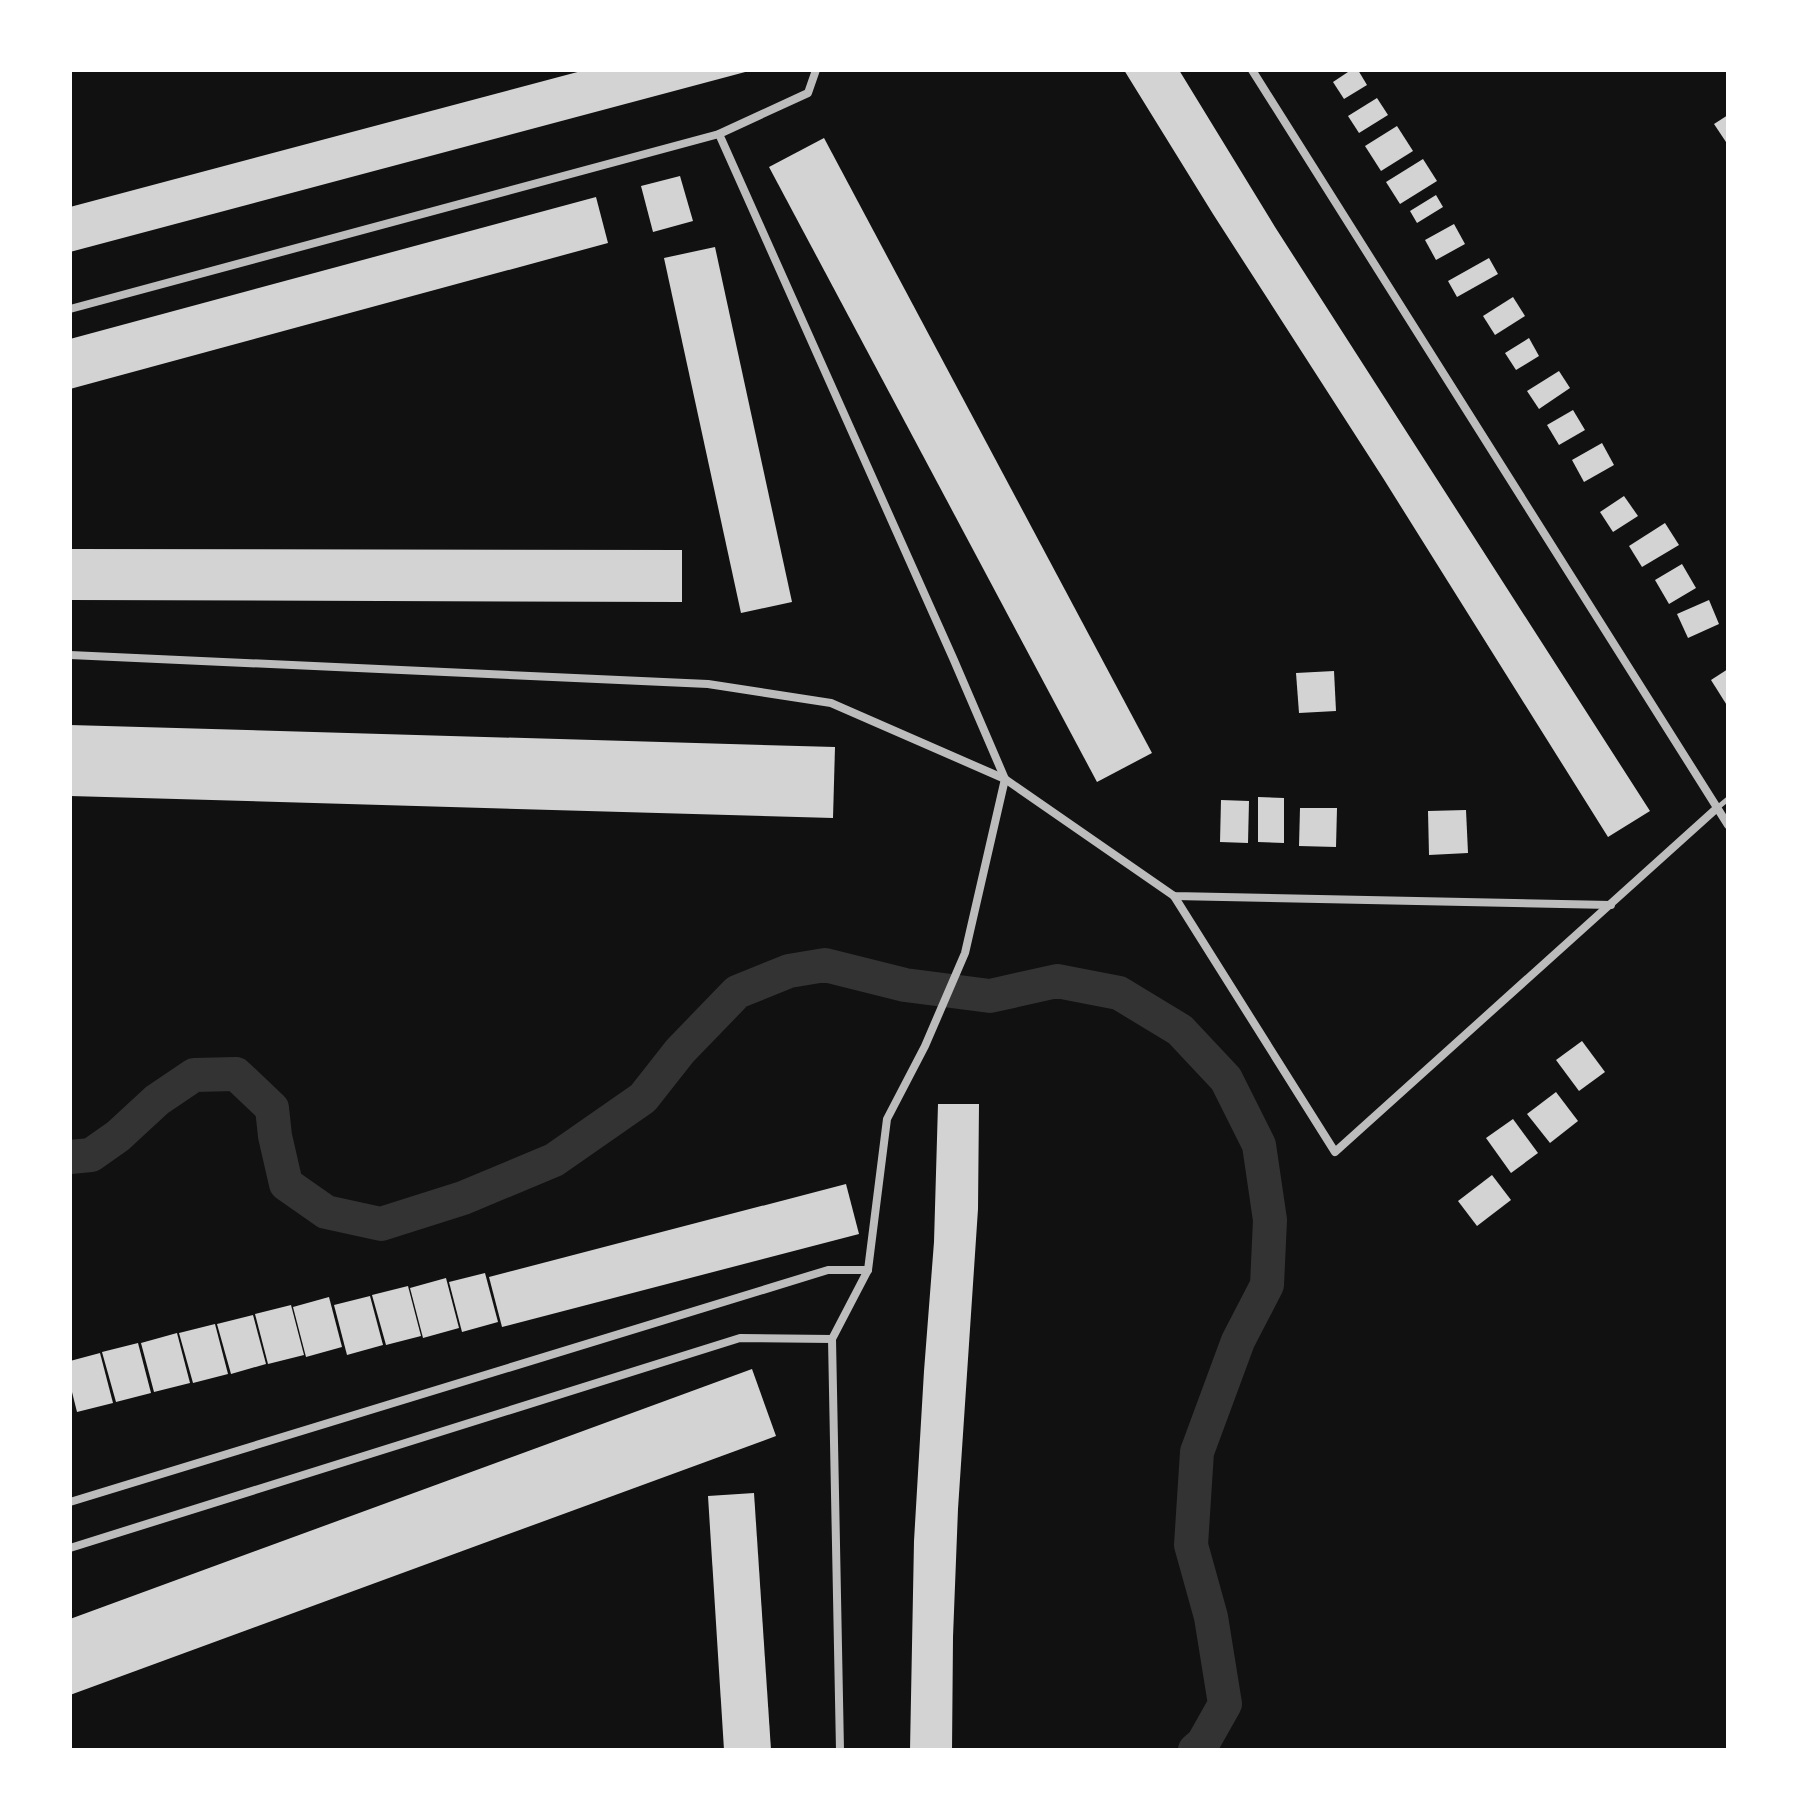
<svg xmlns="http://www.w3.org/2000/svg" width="1798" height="1820" font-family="Commissioner,sans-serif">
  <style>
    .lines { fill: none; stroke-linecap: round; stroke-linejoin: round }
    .river { stroke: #333; stroke-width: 34 }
    .building { fill: #d3d3d3 }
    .service { stroke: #bcbcbc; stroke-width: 5 }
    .minor { stroke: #bcbcbc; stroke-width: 8 }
  </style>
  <rect width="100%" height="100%" fill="#111"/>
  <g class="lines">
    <path class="river" d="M 70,1157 L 91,1155 L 118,1136 L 157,1100 L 194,1075 L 236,1074 L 272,1108 L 275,1136 L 286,1184 L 326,1212 L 381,1224 L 463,1198 L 554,1160 L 643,1098 L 680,1051 L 737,992 L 789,971 L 825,965 L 905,985 L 990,996 L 1057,981 L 1119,993 L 1180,1030 L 1226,1079 L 1259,1145 L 1270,1220 L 1267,1285 L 1238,1341 L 1197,1452 L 1191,1545 L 1211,1617 L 1225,1704 L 1203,1743 L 1195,1750"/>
  </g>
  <g class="building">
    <path d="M 585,70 L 749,71 L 70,252 L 70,207 Z"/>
    <path d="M 1124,70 L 1179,70 L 1275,227 L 1650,811 L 1608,837 L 1383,478 L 1213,214 Z"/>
    <path d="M 1351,70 L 1358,70 L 1367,85 L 1344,99 L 1333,82 Z"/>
    <path d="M 1377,98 L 1388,115 L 1359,133 L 1348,116 Z"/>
    <path d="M 1728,115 L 1728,145 L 1714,124 Z"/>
    <path d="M 1397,126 L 1413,151 L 1381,171 L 1365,146 Z"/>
    <path d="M 824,138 L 1152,753 L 1097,782 L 769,167 Z"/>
    <path d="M 1423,159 L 1437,181 L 1400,204 L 1386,182 Z"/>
    <path d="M 680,176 L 693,221 L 653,232 L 641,186 Z"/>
    <path d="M 1436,195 L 1443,207 L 1417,223 L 1410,211 Z"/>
    <path d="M 596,197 L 608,243 L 70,389 L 70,339 Z"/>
    <path d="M 1454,224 L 1465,244 L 1436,260 L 1425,240 Z"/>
    <path d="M 715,247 L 792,602 L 741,613 L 664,258 Z"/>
    <path d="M 1489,258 L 1498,274 L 1457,297 L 1448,281 Z"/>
    <path d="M 1513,297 L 1525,316 L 1495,335 L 1483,316 Z"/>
    <path d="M 1529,338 L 1539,356 L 1516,370 L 1505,353 Z"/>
    <path d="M 1559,371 L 1570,388 L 1539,409 L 1527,391 Z"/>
    <path d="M 1573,410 L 1585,430 L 1559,445 L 1547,425 Z"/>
    <path d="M 1602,443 L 1614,465 L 1584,482 L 1572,460 Z"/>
    <path d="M 1624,496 L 1638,516 L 1613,532 L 1600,512 Z"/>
    <path d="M 1665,523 L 1679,545 L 1642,567 L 1629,546 Z"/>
    <path d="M 70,549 L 682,550 L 682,602 L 70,600 Z"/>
    <path d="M 1682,564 L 1696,588 L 1669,604 L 1655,580 Z"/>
    <path d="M 1709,600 L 1719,624 L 1688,638 L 1677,614 Z"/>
    <path d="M 1728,669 L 1728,707 L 1711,680 Z"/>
    <path d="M 1334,671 L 1336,711 L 1299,713 L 1296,673 Z"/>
    <path d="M 70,725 L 835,747 L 833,818 L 70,796 Z"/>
    <path d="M 1258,797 L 1284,798 L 1284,843 L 1258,842 Z"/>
    <path d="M 1221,800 L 1249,801 L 1248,843 L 1220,842 Z"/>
    <path d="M 1300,808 L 1337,808 L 1336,847 L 1299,846 Z"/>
    <path d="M 1466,810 L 1468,853 L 1429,855 L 1428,811 Z"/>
    <path d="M 1582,1041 L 1605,1072 L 1579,1091 L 1556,1060 Z"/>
    <path d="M 1556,1092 L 1578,1121 L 1550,1143 L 1527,1114 Z"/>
    <path d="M 938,1104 L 979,1104 L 978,1209 L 958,1509 L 953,1637 L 952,1750 L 910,1750 L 914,1541 L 924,1371 L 934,1242 Z"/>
    <path d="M 1513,1119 L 1538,1153 L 1511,1173 L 1486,1138 Z"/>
    <path d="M 1492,1175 L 1511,1200 L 1477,1226 L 1458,1201 Z"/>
    <path d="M 846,1184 L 859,1234 L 502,1327 L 489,1277 Z"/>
    <path d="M 485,1273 L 498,1322 L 462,1332 L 449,1282 Z"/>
    <path d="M 446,1278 L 459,1328 L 423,1338 L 410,1288 Z"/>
    <path d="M 408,1286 L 421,1336 L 386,1345 L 372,1295 Z"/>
    <path d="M 370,1296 L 383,1345 L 347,1355 L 334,1305 Z"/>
    <path d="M 329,1297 L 342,1347 L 306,1357 L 293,1307 Z"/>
    <path d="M 291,1305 L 304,1355 L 268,1364 L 255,1314 Z"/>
    <path d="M 253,1315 L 266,1364 L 231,1374 L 217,1324 Z"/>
    <path d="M 215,1324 L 228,1374 L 193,1383 L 179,1333 Z"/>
    <path d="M 177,1333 L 190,1383 L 154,1392 L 141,1343 Z"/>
    <path d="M 138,1343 L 151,1393 L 116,1402 L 102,1352 Z"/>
    <path d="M 100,1353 L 113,1403 L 77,1412 L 70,1384 L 70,1361 Z"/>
    <path d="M 752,1369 L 776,1436 L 70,1695 L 70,1619 Z"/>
    <path d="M 754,1493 L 771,1750 L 724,1750 L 708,1496 Z"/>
  </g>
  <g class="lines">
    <path class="service" d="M 1717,808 L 1728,799"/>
    <g class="minor">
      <path d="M 816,70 L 808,93 L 719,134 L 953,658 L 1005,779 L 965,953 L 925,1046 L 887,1119 L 868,1270 L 832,1339 L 840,1750"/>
      <path d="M 1252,70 L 1728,825"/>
      <path d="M 70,309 L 719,134"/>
      <path d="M 70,655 L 708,684 L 831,703 L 1005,779 L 1174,896 L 1611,905"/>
      <path d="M 1174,896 L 1335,1152 L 1717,808"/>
      <path d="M 70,1502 L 828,1270 L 868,1270"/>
      <path d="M 70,1548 L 740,1338 L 832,1339"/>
    </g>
  </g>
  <rect width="1798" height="1820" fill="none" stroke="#ffffff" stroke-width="144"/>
</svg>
